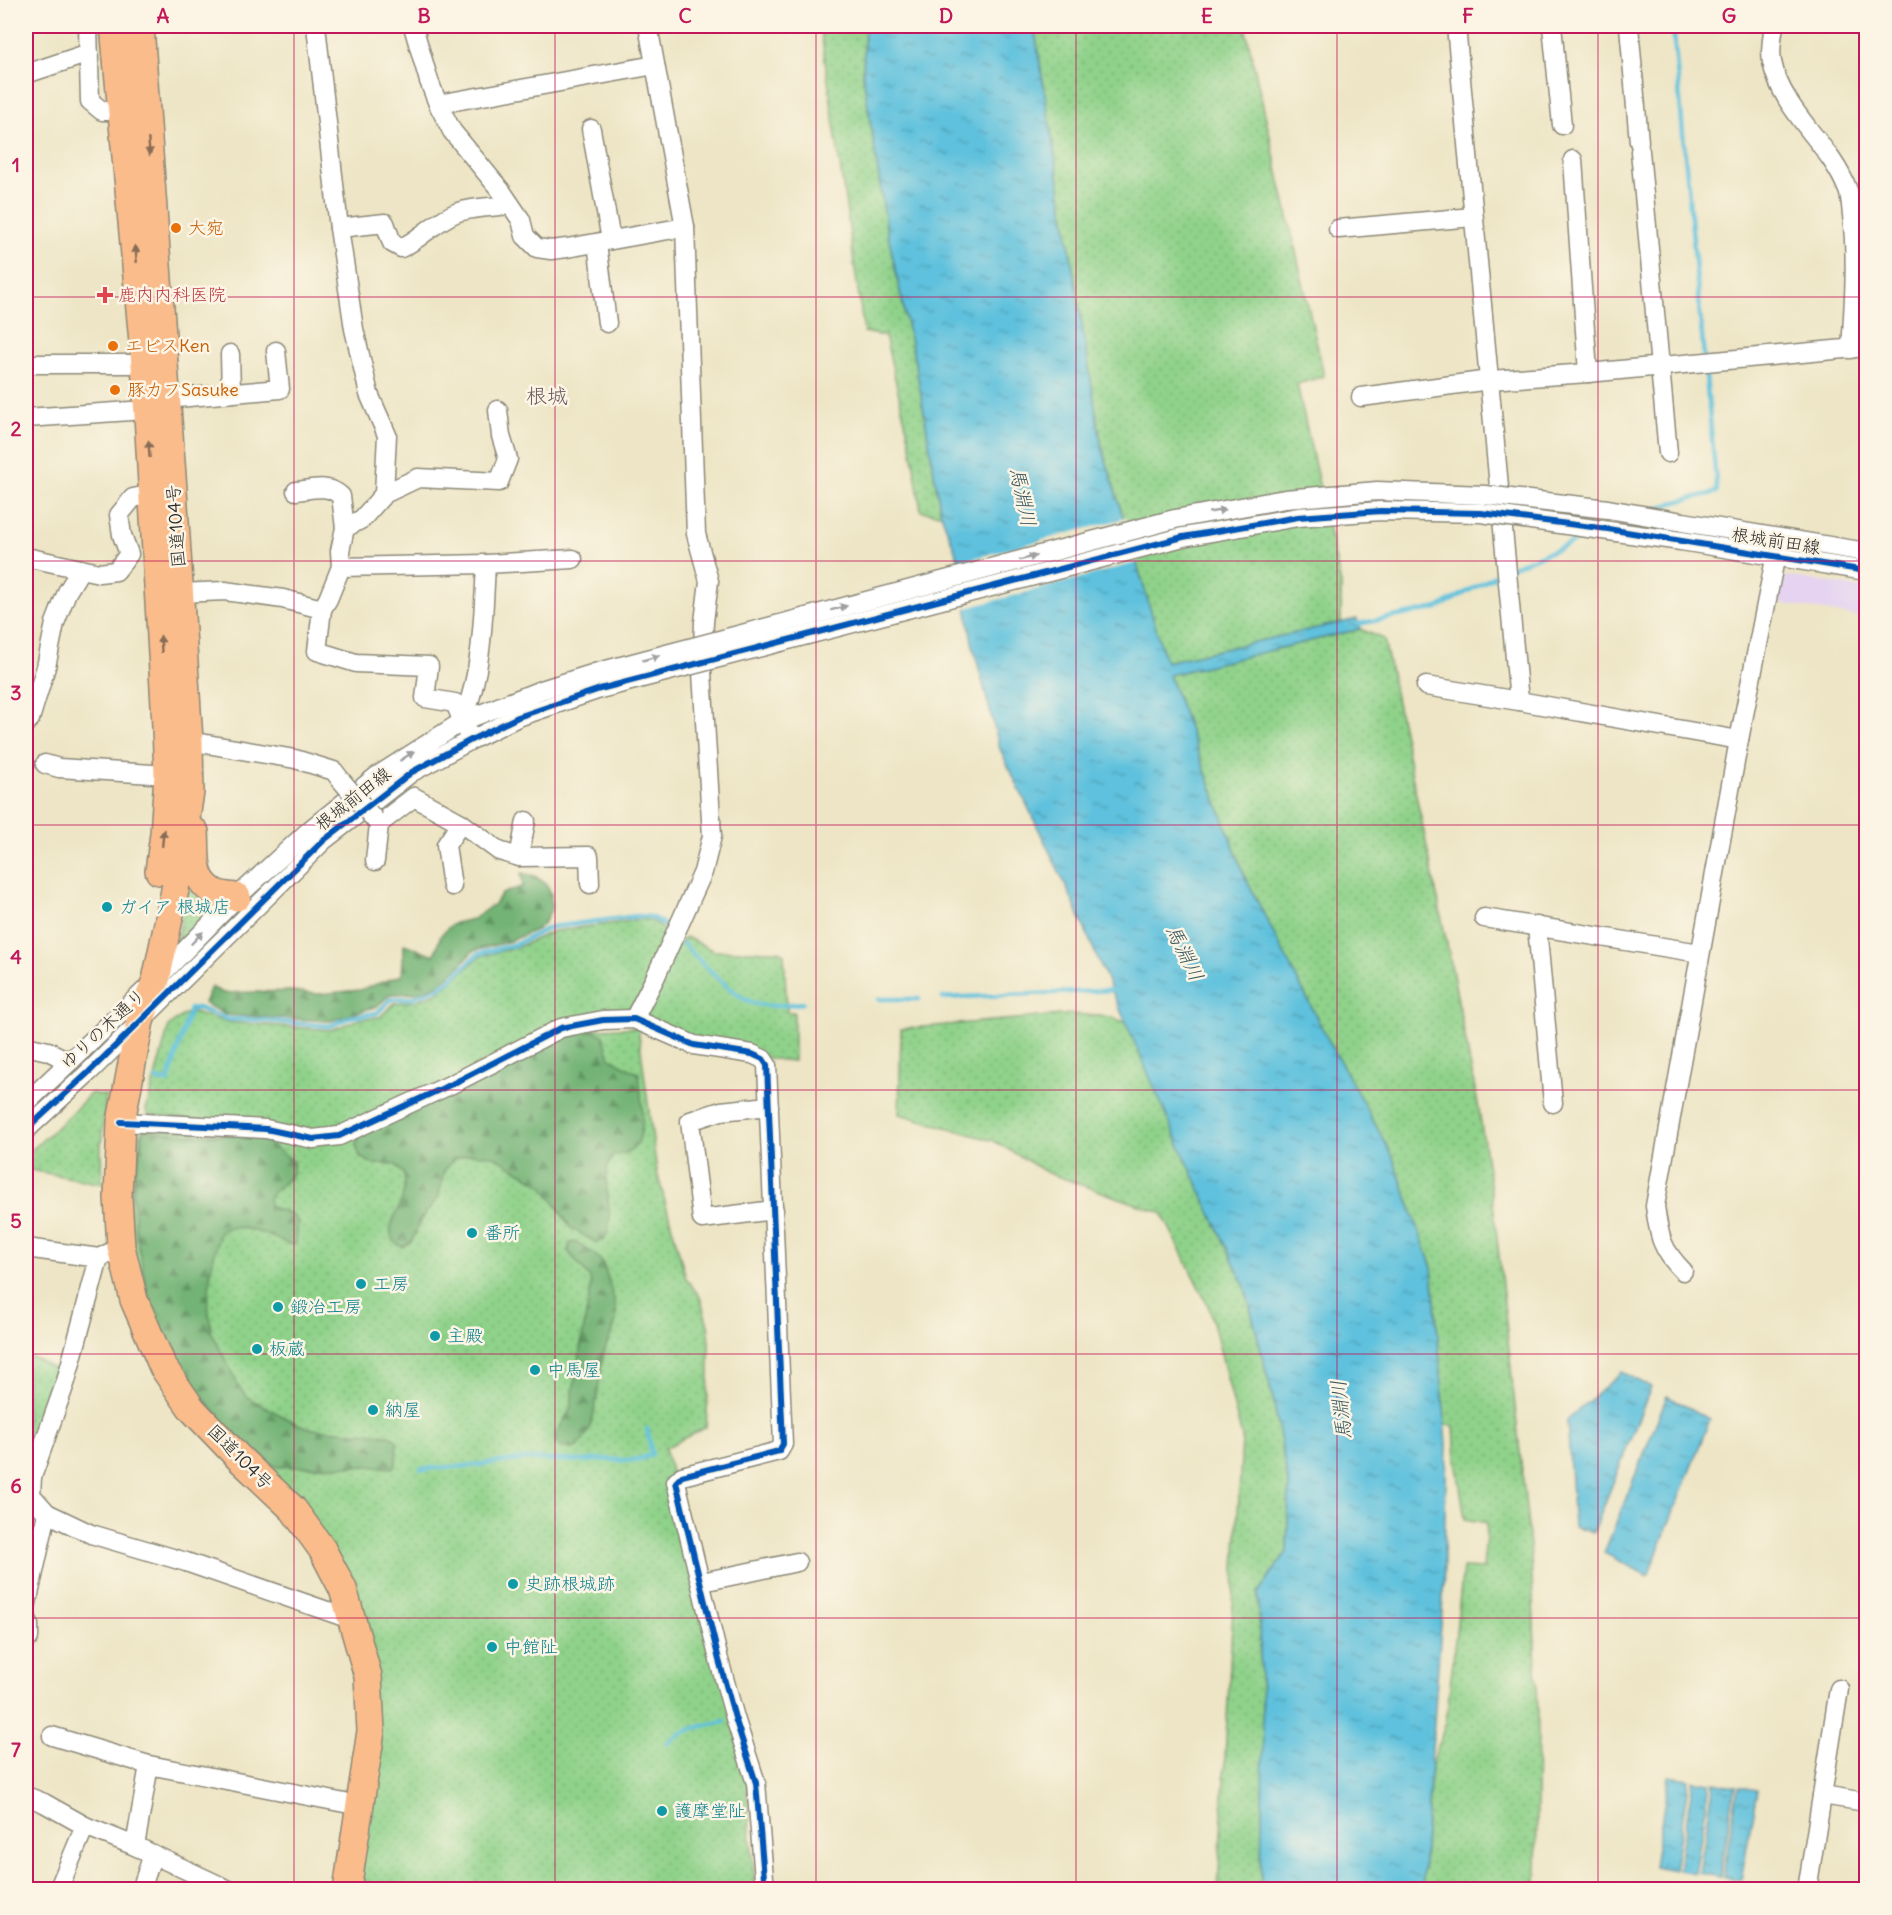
<svg xmlns="http://www.w3.org/2000/svg" width="1892" height="1915" font-family="Delius,'Klee One',sans-serif">
  <style>
    .built { fill: #e5d3f1 }
    .green { fill: url(#green-dots); stroke: #5d7e5a; stroke-width: 1.5 }
    .forest { fill: url(#forest-firs); stroke: #4f7050; stroke-width: 1.5 }
    .water { fill: url(#water-ripples); stroke: #447684; stroke-width: 1.5 }
    .pier { fill: #ede5c5 }
    .lines { fill: none; stroke-linecap: round; stroke-linejoin: round }
    .stream { stroke: #5ec1dd; stroke-width: 4.5 }
    .minor-casing { stroke: #8c8878; stroke-width: 21 }
    .highway-casing { stroke: #8c8878; stroke-width: 30 }
    .minor { stroke: #fff; stroke-width: 18 }
    .highway { stroke: #fabc8b; stroke-width: 27 }
    .minor-bridge-casing { stroke: #8c8878; stroke-width: 21; stroke-linecap: butt }
    .minor-bridge { stroke: #fff; stroke-width: 18 }
    .cycleway-casing { stroke: #fcf5e5; stroke-width: 10 }
    .cycleway { stroke: #0057b8; stroke-width: 6 }
    .oneway { fill: #886c56 }
    .oneway2 { fill: #a0a0a0 }
    .grid { fill: none; stroke: #c2185b; stroke-width: 1.5; stroke-opacity: 0.55 }
    .food-dot { fill: #e8710a; stroke: #fcf5e5; stroke-width: 2 }
    .health-dot { fill: #e0444e; stroke: #fcf5e5; stroke-width: 2 }
    .culture-dot { fill: #0f9aa8; stroke: #fcf5e5; stroke-width: 2 }
    .labels { text-anchor: middle; stroke-width: 5; stroke-linejoin: round; paint-order: stroke }
    .food-label { font-size: 18px; fill: #c56008; stroke: #fcf5e5; text-anchor: start }
    .health-label { font-size: 18px; fill: #be3a42; stroke: #fcf5e5; text-anchor: start }
    .street-label { font-size: 18px; fill: #2b2b2b; stroke: #fcf5e5 }
    .culture-label { font-size: 18px; fill: #0d838f; stroke: #fcf5e5; text-anchor: start }
    .water-label { font-size: 20px; font-style: italic; fill: #3a5860; stroke: #fcf5e5 }
    .quarter-label { font-size: 21px; fill: #6a5960; stroke: #fcf5e5 }
    .neatline { fill: none; stroke: #c2185b; stroke-width: 2 }
    .grid-label { font-size: 20px; text-anchor: middle; font-weight: bold; fill: #c2185b }
  </style>
  <defs>
    <pattern id="green-dots" width="8" height="8" patternUnits="userSpaceOnUse" patternTransform="scale(1.5)"><rect width="8" height="8" fill="#8fd28a"/><path d="M2 2h.1M6 6h.1" fill="none" stroke="#7cb477" stroke-width="1.8" stroke-linecap="round"/></pattern>
    <pattern id="forest-firs" width="22" height="20" patternUnits="userSpaceOnUse" patternTransform="scale(1.5)"><rect width="22" height="20" fill="#73b476"/><path d="M5 1l3.5 6h-7zM16 11l3.5 6h-7z" fill="#5f9361"/></pattern>
    <pattern id="water-ripples" width="26" height="14" patternUnits="userSpaceOnUse" patternTransform="scale(1.5)"><rect width="26" height="14" fill="#5ec1dd"/><path d="M2 4q2-2 4 0t4 0M15 11q2-2 4 0t4 0" fill="none" stroke="#4e9db3"/></pattern>
  </defs>
  <rect width="100%" height="100%" fill="#fcf5e5"/>
  <filter id="ink" filterUnits="userSpaceOnUse"><feTurbulence type="fractalNoise" baseFrequency=".0167" numOctaves="2"/><feDisplacementMap in="SourceGraphic" scale="12" xChannelSelector="R" yChannelSelector="G"/><feConvolveMatrix kernelMatrix="1 2 1 2 8 2 1 2 1" color-interpolation-filters="sRGB"/></filter>
  <filter id="wash" filterUnits="userSpaceOnUse"><feTurbulence type="fractalNoise" baseFrequency=".008" numOctaves="4" result="noise"/><feDisplacementMap in="SourceGraphic" scale="24" xChannelSelector="R" yChannelSelector="G"/><feGaussianBlur stdDeviation="1.35" result="paint"/><feColorMatrix in="noise" values="0 0 0 0 0 0 0 0 0 0 0 0 0 0 0 0 0 1.4 0 .05"/><feComposite in="paint" operator="in"/></filter>
  <g filter="url(#wash)">
    <rect width="100%" height="100%" fill="#ede5c5"/>
    <path class="built" d="M 1788,576 L 1866,589 L 1866,618 L 1778,603 L 1782,580 Z"/>
    <g class="green">
      <path d="M 820,26 L 865,26 L 863,74 L 887,230 L 917,371 L 941,514 L 921,511 L 911,447 L 885,336 L 864,332 Z"/>
      <path d="M 1034,26 L 1245,26 L 1324,376 L 1297,384 L 1341,584 L 1341,623 L 1166,662 L 1101,443 Z"/>
      <path d="M 1360,629 L 1384,639 L 1449,954 L 1479,1110 L 1494,1210 L 1531,1555 L 1538,1712 L 1536,1889 L 1422,1889 L 1431,1768 L 1446,1722 L 1463,1568 L 1483,1569 L 1487,1523 L 1465,1519 L 1456,1460 L 1454,1426 L 1445,1424 L 1432,1268 L 1392,1155 L 1326,1036 L 1245,877 L 1169,675 Z"/>
      <path d="M 190,880 L 192,892 L 212,907 L 176,944 Z"/>
      <path d="M 646,919 L 656,923 L 667,933 L 647,985 L 628,1011 L 320,1134 L 148,1115 L 146,1110 L 169,1026 L 185,1014 L 194,1012 L 227,1022 L 331,1030 L 360,1019 L 380,1017 L 395,1003 L 415,1001 L 437,993 L 481,956 L 518,947 L 554,931 Z"/>
      <path d="M 686,937 L 714,951 L 779,951 L 784,954 L 787,1012 L 794,1012 L 794,1061 C 744,1058 695,1041 649,1021 L 647,1015 L 677,946 Z"/>
      <path d="M 1073,1014 L 1111,1017 L 1127,1023 L 1178,1142 L 1245,1287 L 1273,1398 L 1289,1487 L 1287,1552 L 1258,1593 L 1263,1733 L 1261,1889 L 1218,1889 L 1242,1438 L 1210,1310 L 1162,1213 L 1048,1173 L 994,1141 L 899,1114 L 901,1029 Z"/>
      <path d="M 638,1027 L 657,1172 L 686,1278 L 700,1297 L 709,1329 L 709,1377 L 706,1427 L 665,1448 L 750,1775 L 747,1792 L 755,1889 L 358,1889 L 358,1603 L 247,1450 L 196,1398 L 157,1331 L 136,1261 L 130,1216 L 131,1190 L 142,1127 L 319,1142 L 563,1031 Z"/>
      <path d="M 91,1093 L 106,1096 L 101,1147 L 102,1184 L 31,1170 L 26,1164 L 26,1155 L 69,1116 Z"/>
      <path d="M 26,1356 L 35,1358 L 58,1371 L 26,1467 Z"/>
    </g>
    <g class="forest">
      <path d="M 521,873 L 535,876 L 546,884 L 551,894 L 551,909 L 546,920 L 538,929 L 510,941 L 473,951 L 458,968 L 438,985 L 416,993 L 391,994 L 377,1006 L 331,1021 L 225,1015 L 204,1003 L 211,987 L 223,993 L 292,991 L 318,994 L 360,990 L 402,975 L 404,944 L 434,955 L 441,935 L 449,927 L 455,923 L 473,919 L 494,904 L 502,894 L 523,886 Z"/>
      <path d="M 593,1031 L 603,1035 L 610,1058 L 639,1074 C 640,1092 648,1133 635,1146 C 629,1153 622,1154 613,1156 C 611,1160 608,1165 607,1169 C 603,1192 617,1220 603,1241 L 595,1242 L 571,1228 L 544,1187 L 537,1182 L 494,1156 L 470,1154 L 454,1159 L 444,1171 L 439,1196 L 422,1219 L 411,1242 L 402,1247 C 377,1234 400,1213 403,1195 C 405,1189 404,1181 404,1175 L 395,1164 L 373,1164 L 360,1157 L 356,1144 L 360,1136 L 559,1037 Z"/>
      <path d="M 145,1130 L 189,1135 L 241,1135 L 263,1139 L 293,1161 C 298,1185 265,1186 269,1206 L 291,1214 L 298,1222 L 296,1243 L 291,1245 C 274,1238 236,1219 220,1232 L 211,1268 L 208,1303 L 211,1331 L 239,1387 L 247,1397 L 295,1423 L 312,1429 L 389,1435 L 397,1441 L 396,1465 L 393,1468 L 365,1466 L 277,1467 L 268,1463 L 224,1425 L 181,1369 L 160,1329 L 148,1297 L 135,1227 L 133,1190 L 143,1132 Z"/>
      <path d="M 575,1242 C 583,1248 596,1253 601,1261 C 606,1268 614,1300 616,1310 C 619,1323 609,1336 605,1349 C 598,1370 598,1439 574,1448 C 568,1451 562,1447 557,1444 L 555,1436 L 570,1410 L 591,1286 L 590,1278 L 568,1251 L 570,1243 Z"/>
    </g>
    <g class="water">
      <path d="M 865,26 L 1034,26 L 1101,443 L 1166,662 L 1357,619 L 1360,629 L 1169,675 L 1245,877 L 1326,1036 L 1392,1155 L 1432,1268 L 1447,1443 L 1443,1597 L 1422,1889 L 1261,1889 L 1263,1733 L 1258,1593 L 1287,1552 L 1289,1487 L 1273,1398 L 1245,1287 L 1178,1142 L 1066,886 L 1000,749 L 972,642 L 958,558 L 941,514 L 917,371 L 887,230 L 863,74 Z"/>
      <path d="M 1622,1372 L 1651,1387 L 1593,1533 L 1574,1527 L 1567,1420 Z"/>
      <path d="M 1667,1396 L 1710,1419 L 1648,1576 L 1604,1553 Z"/>
      <path d="M 1669,1776 L 1689,1779 L 1674,1870 L 1654,1866 Z"/>
      <path d="M 1693,1780 L 1710,1783 L 1695,1873 L 1678,1870 Z"/>
      <path d="M 1714,1783 L 1735,1786 L 1720,1877 L 1699,1873 Z"/>
      <path d="M 1738,1787 L 1757,1790 L 1741,1880 L 1723,1877 Z"/>
    </g>
    <path class="pier" d="M 1126,518 L 1139,562 L 963,609 L 956,563 Z"/>
    <g class="lines">
      <g class="stream">
        <path d="M 1673,26 L 1704,357"/>
        <path d="M 1654,510 L 1672,503 L 1717,492 L 1705,366"/>
        <path d="M 1510,568 L 1591,535"/>
        <path d="M 1358,624 L 1438,608 L 1502,572"/>
        <path d="M 683,944 C 698,960 732,994 751,1002 C 767,1009 787,1004 803,1003"/>
        <path d="M 943,998 L 1117,990"/>
        <path d="M 879,999 L 919,999"/>
        <path d="M 156,1079 L 168,1082 L 190,1009 L 198,1008 L 227,1019 L 258,1020 L 330,1026 L 350,1017 L 377,1013 L 391,999 L 412,998 L 439,988 L 450,980 L 478,954 L 516,944 L 551,927 L 638,916 L 651,917 L 668,927"/>
        <path d="M 421,1469 L 467,1466 L 527,1459 L 587,1461 C 611,1455 629,1467 652,1454 L 647,1429"/>
        <path d="M 667,1744 C 678,1729 707,1725 725,1721"/>
      </g>
    </g>
  </g>
  <g filter="url(#ink)">
    <g class="lines">
      <defs>
        <g id="minor">
          <path d="M 88,26 L 90,101 L 102,111 L 132,111"/>
          <path d="M 316,26 L 339,228 L 354,329 L 369,394 L 387,435 L 384,494"/>
          <path d="M 413,26 L 429,81 L 438,104 L 452,131 L 502,192 L 521,220 L 525,236 L 537,248 L 551,250 L 567,248 L 685,227"/>
          <path d="M 1456,26 L 1519,701"/>
          <path d="M 1552,26 L 1562,125"/>
          <path d="M 1629,26 L 1639,142"/>
          <path d="M 1774,26 C 1772,37 1770,51 1772,62 C 1782,111 1829,143 1847,188 C 1851,196 1851,207 1852,215 C 1857,260 1854,304 1851,349"/>
          <path d="M 26,74 L 89,53"/>
          <path d="M 438,104 L 655,65"/>
          <path d="M 591,129 L 611,240"/>
          <path d="M 1640,151 L 1668,453"/>
          <path d="M 1573,160 L 1588,373"/>
          <path d="M 339,228 L 385,223 L 392,243 L 401,248 C 421,239 436,220 458,212 C 474,207 494,207 510,205"/>
          <path d="M 1338,229 L 1473,217"/>
          <path d="M 597,243 L 607,323"/>
          <path d="M 230,354 L 231,393"/>
          <path d="M 26,364 L 145,364"/>
          <path d="M 1361,397 L 1490,380 L 1588,373 L 1866,347"/>
          <path d="M 166,399 L 280,389 L 276,351"/>
          <path d="M 26,418 L 146,410"/>
          <path d="M 296,491 C 313,489 328,484 341,496 L 345,528"/>
          <path d="M 1683,522 L 1866,552"/>
          <path d="M 1681,541 L 1866,571"/>
          <path d="M 26,557 L 99,573 L 116,571 L 129,554 L 122,535 L 119,515 L 133,498 L 163,492"/>
          <path d="M 486,564 L 573,559"/>
          <path d="M 341,567 L 486,564 C 483,620 483,667 463,721"/>
          <path d="M 180,593 L 225,591 L 283,599 L 322,609 L 317,651 L 356,663 L 429,666 L 425,698 L 455,703 L 467,732"/>
          <path d="M 322,609 L 328,599 L 341,567 L 340,551 L 345,528 L 362,519 L 384,494 L 418,478 L 499,482 L 508,459 L 501,436 L 498,410"/>
          <path d="M 1426,686 L 1519,701 L 1739,740"/>
          <path d="M 26,723 L 30,719 L 46,667 L 55,623 L 67,592 L 81,569"/>
          <path d="M 189,741 L 295,759 L 334,771 L 340,779"/>
          <path d="M 45,764 L 59,768 L 168,775"/>
          <path d="M 375,820 L 379,824 L 414,797 L 461,823 L 499,851 L 519,857 L 589,856 L 590,884"/>
          <path d="M 519,857 L 526,821"/>
          <path d="M 375,861 L 379,824"/>
          <path d="M 452,886 L 446,845 L 461,823"/>
          <path d="M 1484,918 L 1700,953"/>
          <path d="M 1537,926 L 1553,1103"/>
          <path d="M 634,1019 L 655,978 L 703,872 L 712,836 L 702,672 L 704,622 L 709,581 L 696,534 L 685,227 L 648,26"/>
          <path d="M 26,1046 L 48,1051 L 68,1061"/>
          <path d="M 26,1103 L 156,980 L 237,897 L 311,829 L 377,776 L 463,721 L 541,690 L 595,673"/>
          <path d="M 769,1106 L 721,1111 L 690,1121 L 702,1219 L 774,1210"/>
          <path d="M 121,1122 L 266,1129 L 313,1139 L 339,1136 L 452,1084 L 561,1028 L 603,1020 L 634,1019 L 694,1045 L 752,1054 L 763,1059 L 767,1065 L 783,1444 L 779,1451 L 682,1476 L 676,1482 L 719,1660 L 735,1718 L 756,1783 L 765,1890"/>
          <path d="M 26,1130 L 89,1072 L 323,841 L 412,772 L 471,740 L 518,717 L 600,689"/>
          <path d="M 26,1248 L 99,1258 L 109,1253"/>
          <path d="M 99,1258 L 66,1381 L 32,1477 L 31,1495 L 47,1513 L 91,1534 L 186,1562 L 353,1620"/>
          <path d="M 1683,1271 C 1661,1249 1659,1236 1655,1206 L 1739,740 L 1779,539"/>
          <path d="M 702,1582 L 797,1562"/>
          <path d="M 26,1608 L 47,1513"/>
          <path d="M 26,1615 L 29,1625 L 29,1638"/>
          <path d="M 52,1736 L 149,1765 L 360,1806"/>
          <path d="M 1822,1795 L 1866,1802"/>
          <path d="M 26,1796 L 44,1803 L 85,1826 L 135,1846 L 229,1890"/>
          <path d="M 135,1846 L 149,1765"/>
          <path d="M 58,1890 L 85,1826"/>
          <path d="M 141,1890 L 153,1854"/>
          <path d="M 1807,1890 L 1839,1689"/>
        </g>
        <g id="highway">
          <path d="M 114,26 L 145,364 L 165,705 L 168,775 L 164,834 L 159,871"/>
          <path d="M 140,26 L 173,490 L 189,741 L 190,792 L 175,890 L 156,980 L 140,1021 L 121,1122 L 118,1197 L 121,1247 L 134,1300 L 163,1367 L 192,1409 L 240,1459 L 293,1509 L 322,1549 L 343,1589 L 368,1676 L 371,1731 L 347,1890"/>
          <path d="M 195,832 C 197,854 191,879 214,892 C 220,896 231,896 237,897"/>
        </g>
      </defs>
      <use href="#minor" class="minor-casing"/>
      <use href="#highway" class="highway-casing"/>
      <use href="#minor" class="minor"/>
      <use href="#highway" class="highway"/>
      <defs>
        <g id="minor-bridge">
          <path d="M 595,673 L 1175,519 L 1285,499 L 1377,491 L 1485,495 L 1608,509 L 1683,522"/>
          <path d="M 600,689 L 1183,537 L 1298,517 L 1381,511 L 1481,513 L 1681,541"/>
          <path d="M 340,779 L 375,820"/>
        </g>
      </defs>
      <use href="#minor-bridge" class="minor-bridge-casing"/>
      <use href="#minor-bridge" class="minor-bridge"/>
      <defs>
        <g id="cycleway">
          <path d="M 121,1122 L 266,1129 L 313,1139 L 339,1136 L 452,1084 L 561,1028 L 603,1020 L 634,1019 L 694,1045 L 752,1054 L 763,1059 L 767,1065 L 783,1444 L 779,1451 L 682,1476 L 676,1482 L 719,1660 L 735,1718 L 756,1783 L 765,1890"/>
          <path d="M 26,1130 L 89,1072 L 323,841 L 412,772 L 471,740 L 518,717 L 600,689 L 1183,537 L 1298,517 L 1381,511 L 1481,513 L 1608,529 L 1866,571"/>
        </g>
      </defs>
      <use href="#cycleway" class="cycleway-casing"/>
      <use href="#cycleway" class="cycleway"/>
    </g>
    <defs><path id="oneway-solid" d="M-6-.8H1V-3.2L6.5 0L1 3.2V.8H-6Z" transform="scale(1.5)"/></defs>
    <g class="oneway">
      <use href="#oneway-solid" transform="translate(149 147) rotate(85)"/>
      <use href="#oneway-solid" transform="translate(136 254) rotate(-95)"/>
      <use href="#oneway-solid" transform="translate(149 449) rotate(-94)"/>
      <use href="#oneway-solid" transform="translate(161 644) rotate(-94)"/>
      <use href="#oneway-solid" transform="translate(163 838) rotate(-84)"/>
    </g>
    <g class="oneway2">
      <use href="#oneway-solid" transform="translate(1217 511) rotate(-10)"/>
      <use href="#oneway-solid" transform="translate(1028 558) rotate(-15)"/>
      <use href="#oneway-solid" transform="translate(839 608) rotate(-15)"/>
      <use href="#oneway-solid" transform="translate(651 658) rotate(-16)"/>
      <use href="#oneway-solid" transform="translate(407 756) rotate(-33)"/>
      <use href="#oneway-solid" transform="translate(197 938) rotate(-46)"/>
    </g>
  </g>
  <path class="grid" d="M 294,26 L 294,1890M 555,26 L 555,1890M 816,26 L 816,1890M 1076,26 L 1076,1890M 1337,26 L 1337,1890M 1598,26 L 1598,1890M 26,297 L 1866,297M 26,561 L 1866,561M 26,825 L 1866,825M 26,1090 L 1866,1090M 26,1354 L 1866,1354M 26,1618 L 1866,1618"/>
  <g class="food-dot">
    <circle cx="176" cy="228" r="6"/>
    <circle cx="113" cy="346" r="6"/>
    <circle cx="115" cy="390" r="6"/>
  </g>
  <path class="health-dot" d="M102 286h6v6h6v6h-6v6h-6v-6h-6v-6h6z"/>
  <g class="culture-dot">
    <circle cx="107" cy="907" r="6"/>
    <circle cx="472" cy="1233" r="6"/>
    <circle cx="361" cy="1284" r="6"/>
    <circle cx="278" cy="1307" r="6"/>
    <circle cx="435" cy="1336" r="6"/>
    <circle cx="257" cy="1349" r="6"/>
    <circle cx="535" cy="1370" r="6"/>
    <circle cx="373" cy="1410" r="6"/>
    <circle cx="513" cy="1584" r="6"/>
    <circle cx="492" cy="1647" r="6"/>
    <circle cx="662" cy="1811" r="6"/>
  </g>
  <g class="labels">
    <g class="food-label">
      <text x="188" y="234">大宛</text>
      <text x="125" y="352">エビスKen</text>
      <text x="127" y="396">豚カフSasuke</text>
    </g>
    <g class="health-label">
      <text x="118" y="301">鹿内内科医院</text>
    </g>
    <g class="street-label">
      <text transform="translate(176 526) rotate(-94)" y="6">国道104号</text>
      <text transform="translate(1776 541) rotate(9)" y="6">根城前田線</text>
      <text transform="translate(353 799) rotate(-38)" y="6">根城前田線</text>
      <text transform="translate(103 1029) rotate(-43)" y="6">ゆりの木通り</text>
      <text transform="translate(240 1457) rotate(45)" y="6">国道104号</text>
    </g>
    <g class="culture-label">
      <text x="119" y="913">ガイア 根城店</text>
      <text x="484" y="1239">番所</text>
      <text x="373" y="1290">工房</text>
      <text x="290" y="1313">鍛冶工房</text>
      <text x="447" y="1342">主殿</text>
      <text x="269" y="1355">板蔵</text>
      <text x="547" y="1376">中馬屋</text>
      <text x="385" y="1416">納屋</text>
      <text x="525" y="1590">史跡根城跡</text>
      <text x="504" y="1653">中館阯</text>
      <text x="674" y="1817">護摩堂阯</text>
    </g>
    <g class="water-label">
      <text transform="translate(1023 497) rotate(78)" y="7">馬淵川</text>
      <text transform="translate(1185 953) rotate(64)" y="7">馬淵川</text>
      <text transform="translate(1341 1410) rotate(-96)" y="7">馬淵川</text>
    </g>
    <g class="quarter-label">
      <text x="547" y="403">根城</text>
    </g>
  </g>
  <rect width="1892" height="1915" fill="none" stroke="#fcf5e5" stroke-width="66"/>
  <rect x="33" y="33" width="1826" height="1849" class="neatline"/>
  <g class="grid-label">
    <text x="163" y="23">A</text>
    <text x="424" y="23">B</text>
    <text x="685" y="23">C</text>
    <text x="946" y="23">D</text>
    <text x="1207" y="23">E</text>
    <text x="1468" y="23">F</text>
    <text x="1729" y="23">G</text>
    <text x="16" y="172">1</text>
    <text x="16" y="436">2</text>
    <text x="16" y="700">3</text>
    <text x="16" y="964">4</text>
    <text x="16" y="1228">5</text>
    <text x="16" y="1493">6</text>
    <text x="16" y="1757">7</text>
  </g>
</svg>
